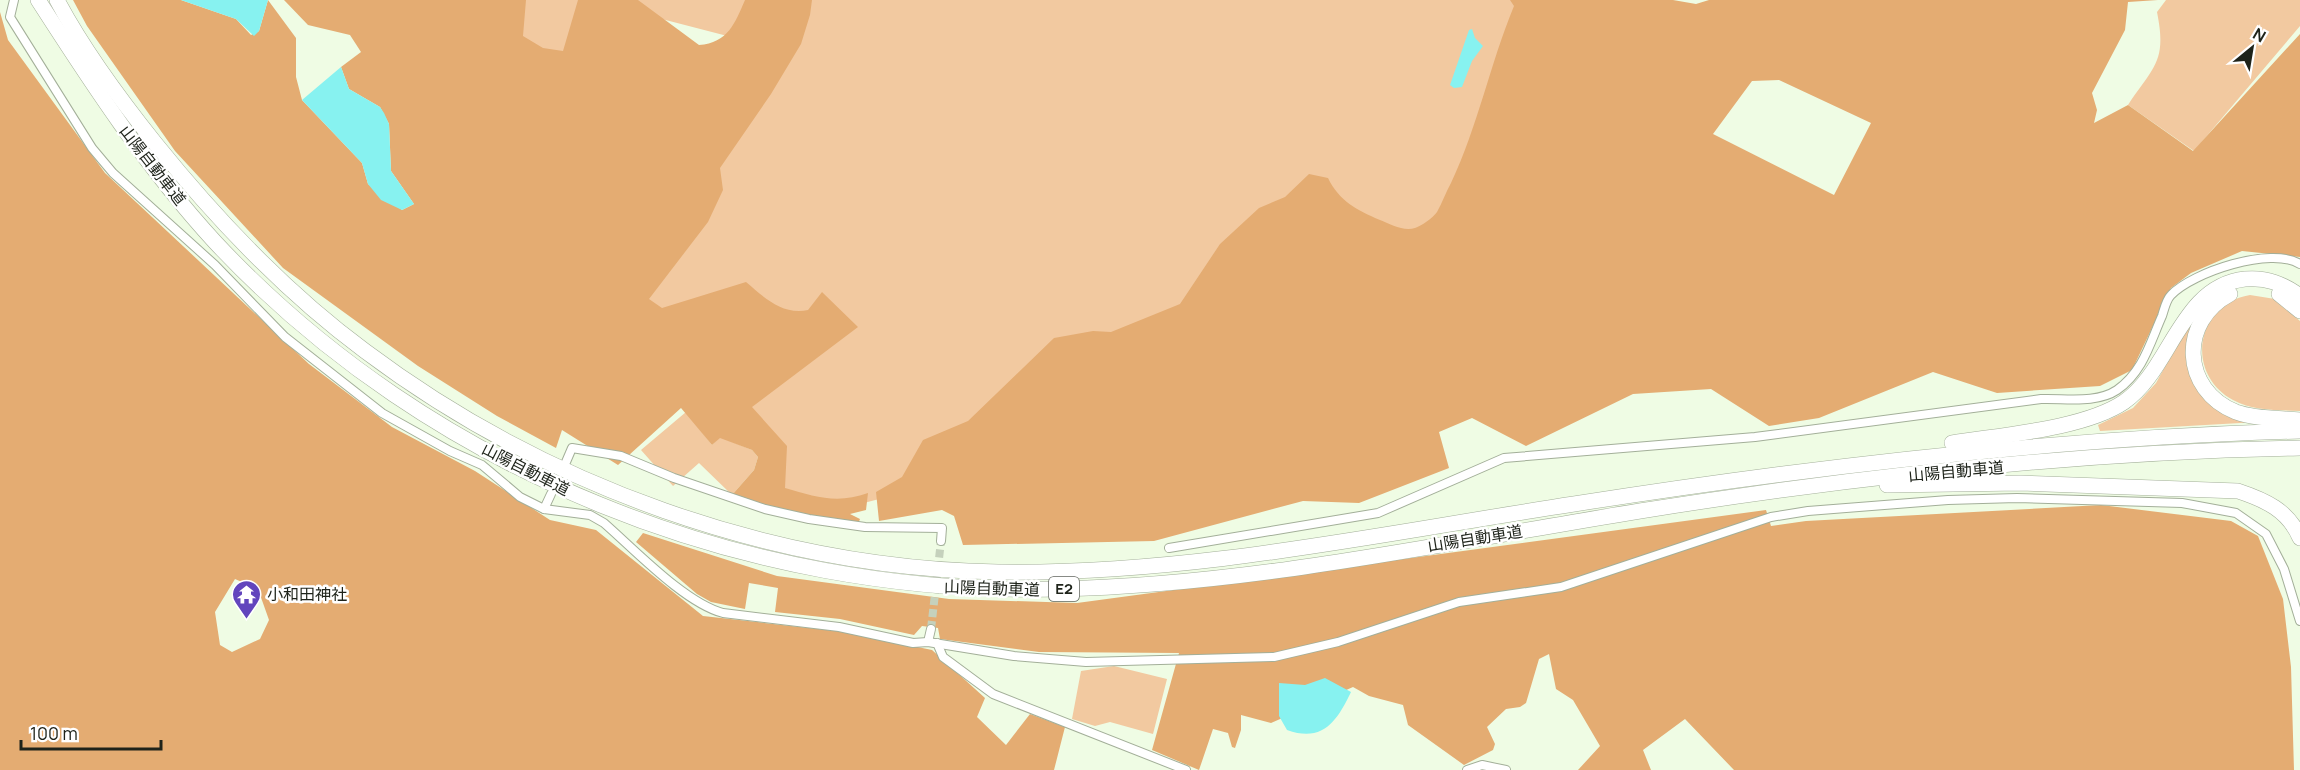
<svg xmlns="http://www.w3.org/2000/svg" width="2300" height="770" font-family="Manrope,'Noto Sans JP',sans-serif">
  <style>
    .green { fill: #f2c9a0 }
    .forest { fill: #e4ac72; fill-rule: evenodd }
    .water { fill: #87f2f0 }
    .lines { fill: none; stroke-linecap: round; stroke-linejoin: round }
    .minor-tunnel { stroke: #c5d1bc; stroke-width: 8; stroke-dasharray: 8 4; stroke-linecap: butt }
    .minor-casing { stroke: #a3af99; stroke-width: 10 }
    .motorway-casing { stroke: #a3af99; stroke-width: 16 }
    .minor { stroke: #fff; stroke-width: 8 }
    .motorway { stroke: #fff; stroke-width: 15 }
    .labels { text-anchor: middle; stroke-width: 5; stroke-linejoin: round; paint-order: stroke }
    .shield { fill: #fff; stroke: #62655f; stroke-width: 1.5 }
    .shield-label { font-size: 15px; font-weight: bold; fill: #1e231a }
    .street-label { font-size: 16px; fill: #1e231a; stroke: #fff }
    .poi-label { font-size: 16px; fill: #1e231a; stroke: #fff; text-anchor: start }
  </style>
  <rect width="100%" height="100%" fill="#effce4"/>
  <g class="green">
    <path d="M 520,0 L 1540,0 L 1428,234 L 1174,325 L 902,493 L 841,509 L 776,490 L 783,447 L 653,330 L 642,299 L 777,49 L 600,3 L 575,77 L 516,46 Z"/>
    <path d="M 2166,0 L 2300,0 L 2300,26 L 2194,151 L 2128,105 C 2154,66 2167,62 2157,12 Z"/>
    <path d="M 2250,295 L 2275,299 L 2300,321 L 2300,411 C 2278,410 2253,411 2233,400 C 2184,373 2196,304 2250,295 Z"/>
    <path d="M 2192,318 C 2177,391 2202,391 2258,422 L 2100,431 L 2098,425 L 2133,408 L 2156,383 Z"/>
    <path d="M 686,412 L 712,445 L 720,437 L 752,450 L 758,457 L 754,470 L 732,495 L 699,463 L 673,486 L 641,450 Z"/>
    <path d="M 1114,666 L 1167,679 L 1153,734 L 1110,722 L 1095,726 L 1072,719 L 1081,671 Z"/>
  </g>
  <g class="forest">
    <path d="M 73,0 L 181,0 L 236,19 L 251,35 L 259,31 L 268,0 L 296,38 L 296,77 L 302,100 L 362,163 L 368,184 L 402,210 L 414,204 L 391,171 L 389,124 L 380,107 L 349,89 L 341,67 L 361,52 L 350,35 L 308,25 L 284,0 L 526,0 L 523,36 L 543,48 L 563,51 L 578,0 L 638,0 L 699,45 C 728,43 735,23 745,0 L 812,0 L 810,15 L 801,44 L 771,94 L 720,168 L 723,190 L 708,222 L 649,299 L 662,308 L 746,282 C 765,298 782,315 808,310 L 822,292 L 858,327 L 752,407 L 787,446 L 785,488 C 815,497 838,504 868,493 L 866,510 L 850,514 L 860,519 L 858,524 L 811,518 L 732,495 L 754,470 L 758,457 L 752,450 L 720,438 L 712,445 L 681,408 L 618,465 L 562,430 L 556,448 L 497,416 L 418,366 L 283,268 L 175,151 L 87,26 Z"/>
    <path d="M 1510,0 L 1673,0 L 1696,4 L 1709,0 L 2158,0 L 2128,2 L 2125,30 L 2092,93 L 2097,110 L 2094,123 L 2128,105 L 2193,151 L 2300,34 L 2300,257 L 2242,251 L 2191,273 L 2171,288 L 2132,370 L 2100,386 L 1997,393 L 1933,372 L 1819,418 L 1769,426 L 1711,389 L 1633,394 L 1526,446 L 1472,418 L 1439,432 L 1449,468 L 1359,503 L 1303,501 L 1154,541 L 963,545 L 954,516 L 942,510 L 879,521 L 876,492 L 902,477 L 923,440 L 968,421 L 1054,338 L 1093,331 L 1111,332 L 1180,304 L 1220,244 L 1259,208 L 1285,197 L 1309,174 L 1328,178 C 1339,201 1357,210 1380,220 C 1390,224 1404,232 1415,228 C 1421,226 1433,218 1437,212 C 1442,203 1446,192 1451,183 C 1478,126 1490,64 1514,6 ZM 1779,80 L 1871,123 L 1834,195 L 1713,134 L 1752,81 Z"/>
    <path d="M 0,12 L 8,40 L 105,173 L 309,364 L 392,427 L 475,471 L 550,520 L 596,530 L 703,616 L 845,632 L 932,650 L 985,698 L 977,717 L 1006,745 L 1030,714 L 1065,727 L 1054,770 L 0,770 ZM 235,579 L 258,589 L 269,620 L 260,639 L 232,652 L 220,645 L 215,612 Z"/>
    <path d="M 2101,505 L 2231,521 L 2258,536 L 2283,599 L 2291,667 L 2294,770 L 1734,770 L 1685,719 L 1643,750 L 1651,770 L 1578,770 L 1600,746 L 1573,700 L 1556,689 L 1549,654 L 1539,659 L 1526,703 L 1520,707 L 1506,709 L 1487,727 L 1495,744 L 1493,750 L 1464,765 L 1408,725 L 1403,705 L 1369,696 L 1353,687 L 1271,723 L 1241,715 L 1241,730 L 1235,748 L 1232,747 L 1228,733 L 1213,729 L 1199,770 L 1152,750 L 1179,653 L 1039,652 L 940,639 L 938,628 L 922,626 L 914,635 L 840,619 L 775,612 L 778,588 L 749,583 L 745,609 L 711,602 L 697,594 L 636,542 L 643,533 L 777,576 L 949,599 L 1077,603 L 1766,510 L 1771,526 L 1806,521 Z"/>
  </g>
  <g class="water">
    <path d="M 181,0 L 268,0 L 259,31 L 254,36 L 236,19 Z"/>
    <path d="M 1472,29 L 1475,38 L 1483,46 L 1472,61 L 1462,87 L 1454,88 L 1450,85 L 1469,30 Z"/>
    <path d="M 341,67 L 349,89 L 380,107 L 384,113 L 389,124 L 391,171 L 414,204 L 402,210 L 381,200 L 368,184 L 362,163 L 302,100 Z"/>
    <path d="M 1325,678 L 1351,692 C 1337,721 1323,743 1287,730 L 1279,716 L 1279,683 L 1305,685 Z"/>
  </g>
  <g class="lines">
    <path class="minor-tunnel" d="M 931,629 L 941,541"/>
    <defs>
      <g id="minor">
        <path d="M 14,0 L 10,17 L 92,148 L 113,173 L 215,265 L 285,337 L 382,413 L 450,451 L 482,465 L 520,497 L 544,509 L 590,515 L 604,523 C 635,550 685,603 723,613 L 839,627 L 913,643 L 928,642 L 1014,656 L 1086,662 L 1274,657 L 1338,642 L 1459,602 L 1561,587 L 1771,517 L 1808,511 L 1948,500 L 2017,498 L 2182,503 L 2236,513 L 2266,534 L 2284,569 L 2300,621"/>
        <path d="M 566,462 L 572,448 L 621,456 L 674,478 L 765,509 L 809,519 L 865,527 L 942,528 L 941,541"/>
        <path d="M 544,509 L 551,494"/>
        <path d="M 1169,548 L 1378,513 L 1504,458 L 1755,437 L 2041,399 C 2065,398 2096,404 2117,390 C 2143,372 2150,343 2162,316 C 2164,310 2166,300 2171,295 C 2193,272 2271,246 2300,264"/>
        <path d="M 928,642 L 931,629"/>
        <path d="M 937,643 L 943,657 L 993,694 L 1186,770"/>
        <path d="M 1467,770 L 1482,765 L 1506,770"/>
      </g>
      <g id="motorway">
        <path d="M 38,0 C 92,84 147,168 215,242 C 430,472 746,597 1058,589 C 1253,585 1448,542 1640,511 C 1858,476 2080,452 2300,448"/>
        <path d="M 57,0 C 84,51 119,98 155,143 C 217,220 285,292 365,351 C 545,486 772,568 998,572 C 1192,575 1383,533 1574,504 C 1815,466 2056,438 2300,431"/>
        <path d="M 2230,294 C 2179,321 2181,390 2236,412 C 2255,419 2280,418 2300,420"/>
        <path d="M 2279,294 L 2300,311"/>
        <path d="M 1952,443 C 2001,435 2084,429 2124,402 C 2171,370 2180,286 2245,279 C 2267,277 2283,284 2300,296"/>
        <path d="M 1887,485 L 2021,483 L 2238,491 C 2265,500 2288,510 2300,538"/>
      </g>
    </defs>
    <use href="#minor" class="minor-casing"/>
    <use href="#motorway" class="motorway-casing"/>
    <use href="#minor" class="minor"/>
    <use href="#motorway" class="motorway"/>
  </g>
  <defs>
    <symbol id="temple-pin" viewBox="-11 -11 22 30"><path d="M0 17L-7.5 6A9.5 9.5 0 1 1 7.5 6Z" fill="#6245bd" stroke="#fff"/><path d="M0-6L5-2H3V0L6.5 2.5H4V6H1.5V3h-3V6H-4V2.5H-6.5L-3 0V-2H-5Z" fill="#fff"/></symbol>
  </defs>
  <g fill-rule="evenodd">
    <use href="#temple-pin" x="230" y="578" width="33" height="45"/>
  </g>
  <g class="labels">
    <rect class="shield" x="1049" y="577" width="30" height="24" rx="4.5"/>
    <g class="shield-label">
      <text x="1064" y="594">E2</text>
    </g>
    <g class="street-label">
      <text transform="translate(153 165) rotate(52)" y="6">山陽自動車道</text>
      <text transform="translate(526 469) rotate(27)" y="6">山陽自動車道</text>
      <text transform="translate(1956 471) rotate(-5)" y="6">山陽自動車道</text>
      <text transform="translate(1475 538) rotate(-9)" y="6">山陽自動車道</text>
      <text transform="translate(992 588) rotate(2)" y="6">山陽自動車道</text>
    </g>
    <g class="poi-label">
      <text x="267" y="600">小和田神社</text>
    </g>
  </g>
  <g transform="translate(2252 48) rotate(30)" stroke="#ffffff" stroke-width="4.5" paint-order="stroke">
  <path d="M0-4.5L10 22L0 15L-10 22Z" fill="#1e231a"/>
  <text y="-9" font-size="16" font-weight="bold" text-anchor="middle" fill="#1e231a">N</text>
  </g>
  <path d="M21 740v9h140v-9" fill="none" stroke="#1e231a" stroke-width="3"/>
  <text x="30" y="740" font-size="18" fill="#1e231a" stroke="#ffffff" stroke-width="4.5" paint-order="stroke">100 m</text>
</svg>
